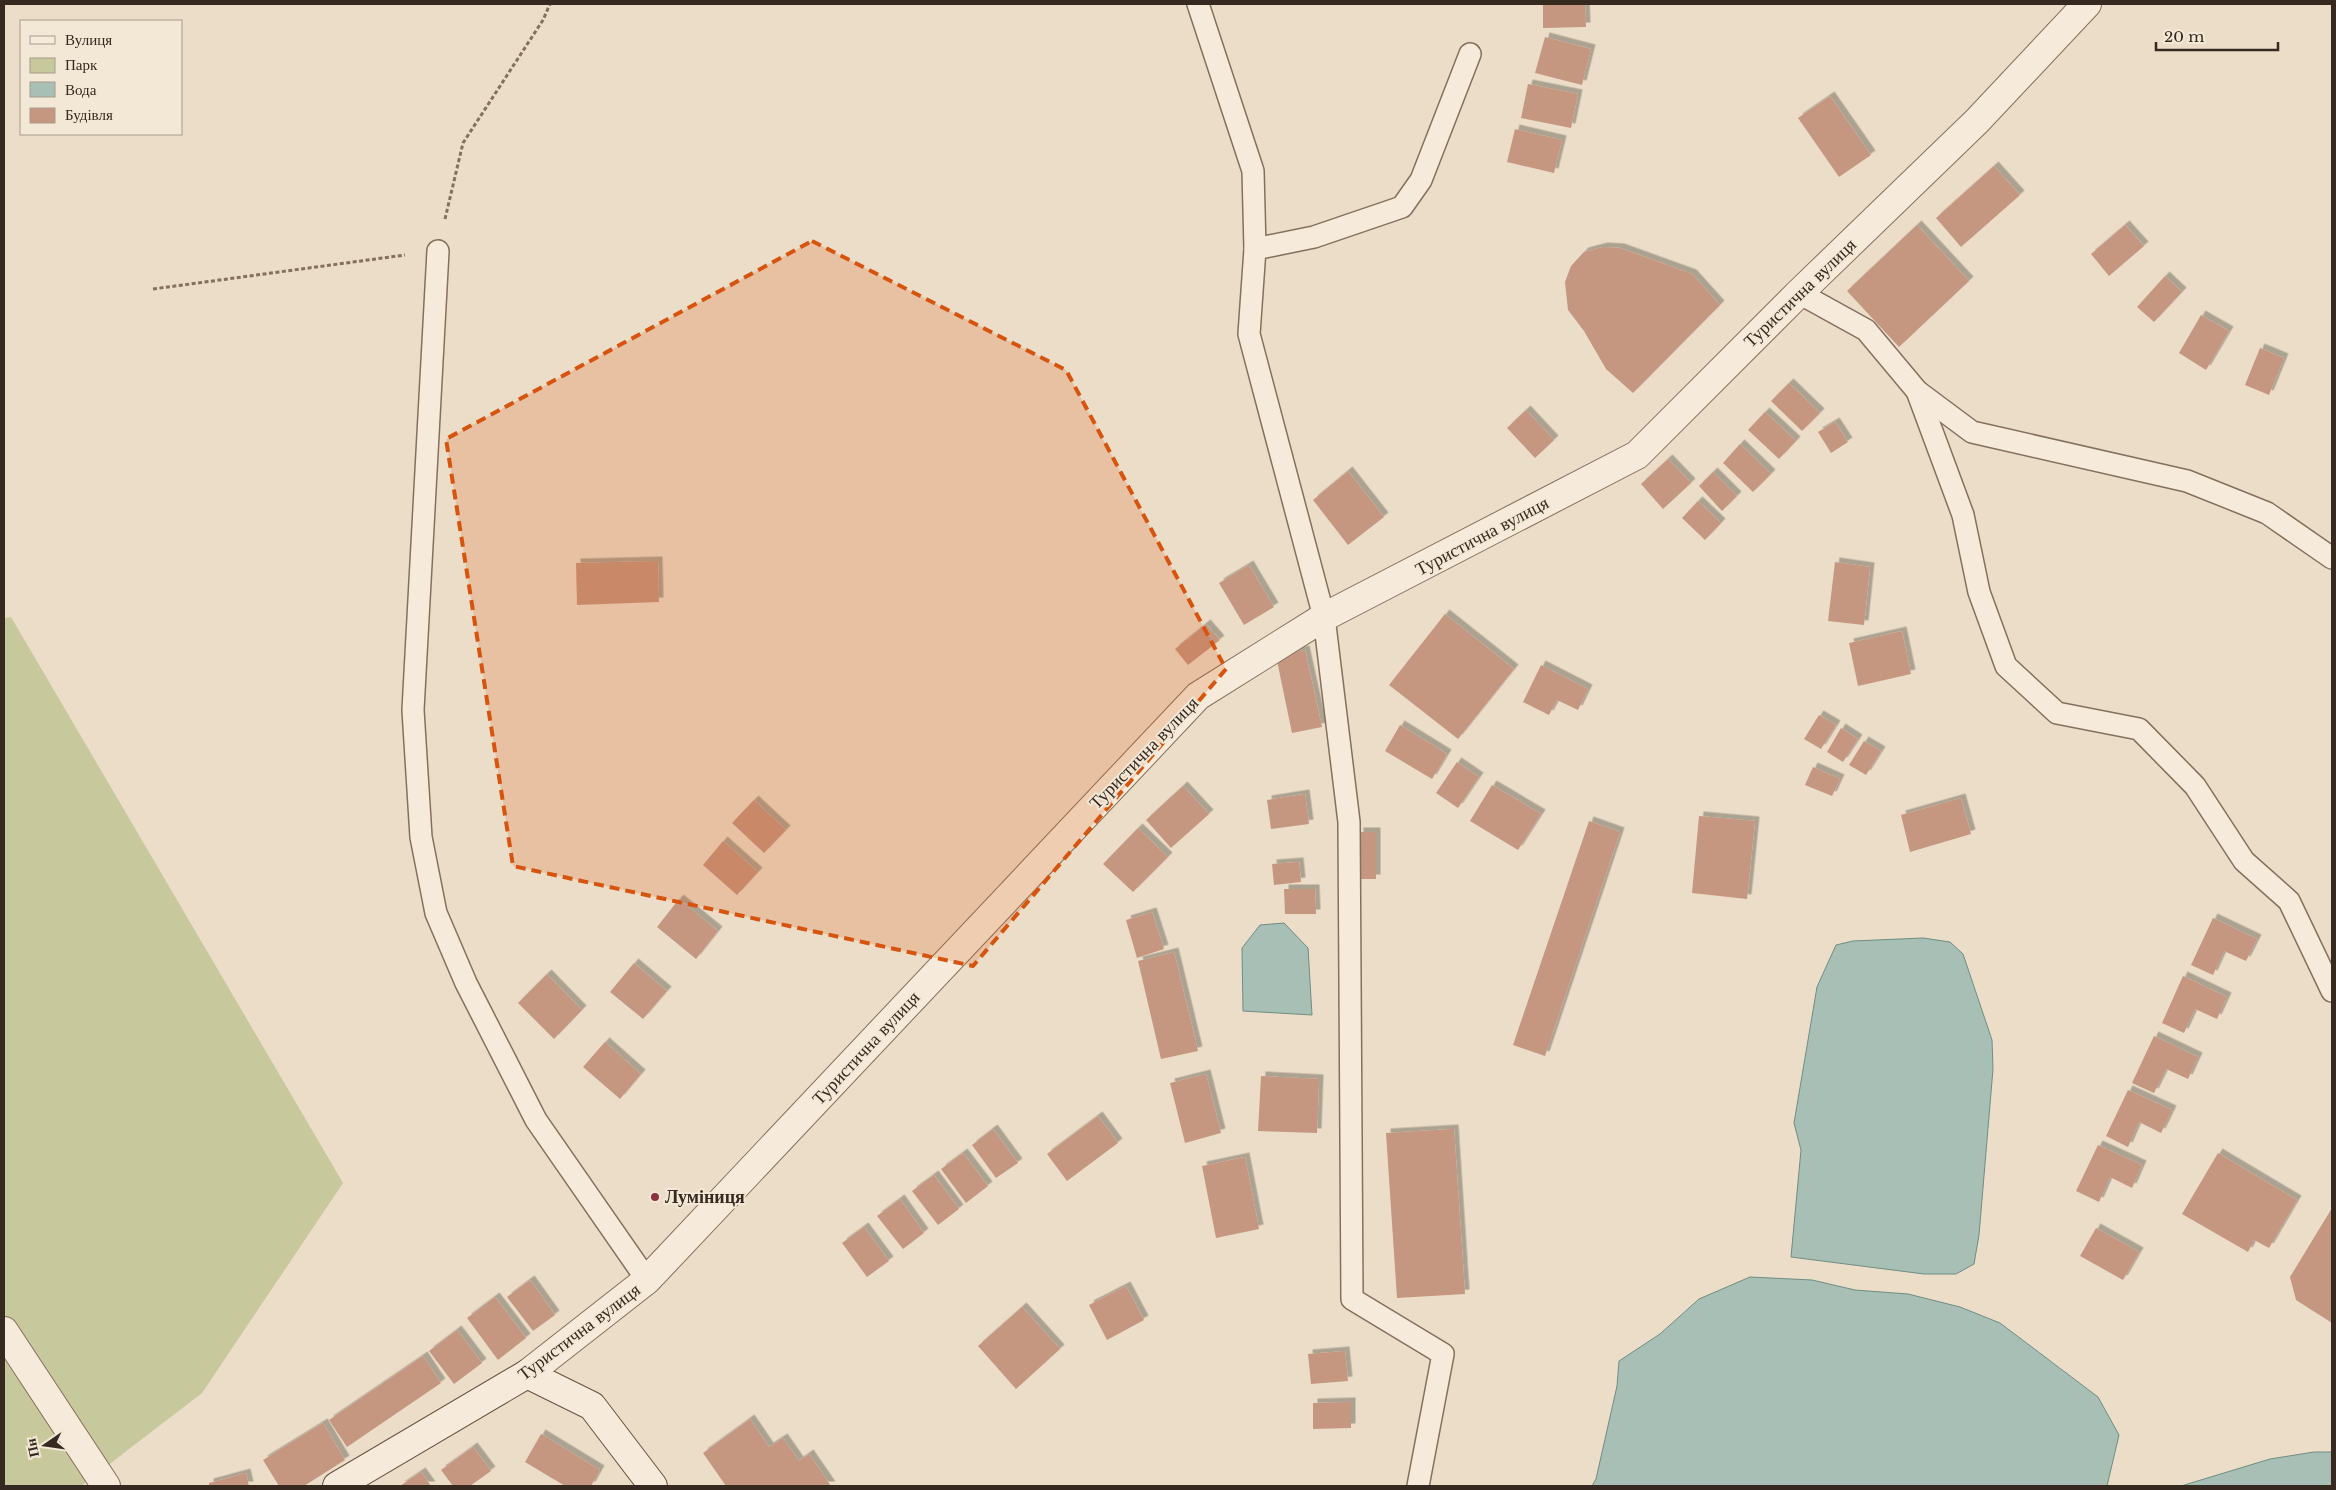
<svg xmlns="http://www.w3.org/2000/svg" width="2336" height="1490" font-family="'Libre Baskerville',serif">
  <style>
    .green { fill: #c7c89c }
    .water { fill: #a8bfb6; stroke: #6f8d83 }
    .building { fill: #c69780; filter: url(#shadow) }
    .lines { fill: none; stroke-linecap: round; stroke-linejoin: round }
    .lane-casing { stroke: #856f5e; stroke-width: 24 }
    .street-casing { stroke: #856f5e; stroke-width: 30 }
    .secondary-casing { stroke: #675141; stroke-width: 30 }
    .path { stroke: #856f5e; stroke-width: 3; stroke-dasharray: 4 2.5; stroke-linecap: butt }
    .lane { stroke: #f6ebda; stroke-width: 21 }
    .street { stroke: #f6ebda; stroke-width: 28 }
    .secondary { stroke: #f6ebda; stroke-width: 28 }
    .marked { fill: #d6540e; fill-opacity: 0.2; stroke: #d6540e; stroke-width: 4; stroke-dasharray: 10 6; stroke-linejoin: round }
    .poi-dot { fill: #8f333b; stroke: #f3e8d6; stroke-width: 2 }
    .labels { text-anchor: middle; stroke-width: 4; stroke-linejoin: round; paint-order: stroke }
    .street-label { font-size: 18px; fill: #362920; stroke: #f3e8d6 }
    .poi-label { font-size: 18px; font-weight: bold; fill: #362920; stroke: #f3e8d6; text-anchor: start }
  </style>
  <defs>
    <filter id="shadow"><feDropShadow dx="4.5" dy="-4.5" stdDeviation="0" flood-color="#0004"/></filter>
  </defs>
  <rect width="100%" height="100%" fill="#ebddc7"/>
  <path class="green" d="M 11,617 L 343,1183 L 202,1393 L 81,1486 L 4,1486 L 4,618 Z"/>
  <g class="water">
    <path d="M 1284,923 L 1308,948 L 1312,1015 L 1243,1011 L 1242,948 L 1260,925 Z"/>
    <path d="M 1923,938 L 1950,942 L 1963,954 L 1992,1040 L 1993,1069 L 1979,1235 L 1974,1264 L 1956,1274 L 1924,1274 L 1791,1257 L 1801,1150 L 1794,1123 L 1817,987 L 1836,945 L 1853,941 Z"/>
    <path d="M 1750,1277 L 1812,1280 L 1855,1290 L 1908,1294 L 1960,1307 L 2000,1323 L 2098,1397 L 2119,1435 L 2107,1486 L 1592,1486 L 1596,1479 L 1617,1386 L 1619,1361 L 1660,1334 L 1699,1299 Z"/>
    <path d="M 2314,1452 L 2332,1452 L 2332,1486 L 2181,1486 L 2270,1459 Z"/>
  </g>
  <g class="building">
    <path d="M 1543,4 L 1585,4 L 1586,27 L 1543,28 Z"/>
    <path d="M 1545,37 L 1591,49 L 1582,85 L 1535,73 Z"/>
    <path d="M 1528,84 L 1578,94 L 1571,128 L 1521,118 Z"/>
    <path d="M 1830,96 L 1871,155 L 1839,177 L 1798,118 Z"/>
    <path d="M 1515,129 L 1562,140 L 1554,173 L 1507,162 Z"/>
    <path d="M 1994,166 L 2020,195 L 1961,247 L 1936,218 Z"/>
    <path d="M 1917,225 L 1969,281 L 1899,347 L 1847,291 Z"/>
    <path d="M 2125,225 L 2144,246 L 2109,276 L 2091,254 Z"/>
    <path d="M 1603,247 L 1620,248 L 1692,274 L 1720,305 L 1633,393 L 1606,369 L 1584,331 L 1568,310 L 1565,282 L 1571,266 L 1584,252 Z"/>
    <path d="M 2165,276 L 2182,292 L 2154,322 L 2137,307 Z"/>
    <path d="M 2201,315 L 2229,331 L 2206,370 L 2179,353 Z"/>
    <path d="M 2260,348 L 2284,358 L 2269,395 L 2245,385 Z"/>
    <path d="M 1789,383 L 1820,413 L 1802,431 L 1771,401 Z"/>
    <path d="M 1526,410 L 1554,440 L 1535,458 L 1507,428 Z"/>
    <path d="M 1765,412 L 1796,441 L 1779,459 L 1748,430 Z"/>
    <path d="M 1835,422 L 1848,442 L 1831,453 L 1818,432 Z"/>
    <path d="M 1740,444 L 1771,474 L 1753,492 L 1723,463 Z"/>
    <path d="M 1668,459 L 1691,483 L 1663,509 L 1641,484 Z"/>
    <path d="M 1348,471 L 1384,517 L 1348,545 L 1313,500 Z"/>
    <path d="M 1713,472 L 1737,496 L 1722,511 L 1699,486 Z"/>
    <path d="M 1698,501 L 1721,523 L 1705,540 L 1682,518 Z"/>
    <path d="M 658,561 L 659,602 L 577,605 L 576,563 Z"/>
    <path d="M 1835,562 L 1870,567 L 1864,625 L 1828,621 Z"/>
    <path d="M 1249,565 L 1274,607 L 1244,625 L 1219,583 Z"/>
    <path d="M 1445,614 L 1514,669 L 1458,739 L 1389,685 Z"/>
    <path d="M 1206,624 L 1220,640 L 1188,665 L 1175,649 Z"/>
    <path d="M 1902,631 L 1911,674 L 1858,686 L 1849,643 Z"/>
    <path d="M 1305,650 L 1322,727 L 1292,733 L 1276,656 Z"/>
    <path d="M 1541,665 L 1588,689 L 1578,710 L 1557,700 L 1549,715 L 1523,702 Z"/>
    <path d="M 1819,715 L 1836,725 L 1821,749 L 1804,739 Z"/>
    <path d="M 1400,725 L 1447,754 L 1432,779 L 1385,751 Z"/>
    <path d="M 1841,728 L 1858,739 L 1843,762 L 1827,752 Z"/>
    <path d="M 1864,741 L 1881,751 L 1866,775 L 1849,765 Z"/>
    <path d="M 1457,762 L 1479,777 L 1458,808 L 1436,793 Z"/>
    <path d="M 1813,767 L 1840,779 L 1832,796 L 1805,785 Z"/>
    <path d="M 1492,785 L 1541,814 L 1518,850 L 1470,821 Z"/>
    <path d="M 1183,786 L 1209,814 L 1171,848 L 1146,820 Z"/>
    <path d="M 1305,794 L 1309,824 L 1271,829 L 1267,800 Z"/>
    <path d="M 1961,798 L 1971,834 L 1910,852 L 1901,815 Z"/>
    <path d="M 754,800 L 786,830 L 764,853 L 732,823 Z"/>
    <path d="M 1699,816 L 1755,821 L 1747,899 L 1692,893 Z"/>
    <path d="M 1589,821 L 1620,832 L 1545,1056 L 1513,1045 Z"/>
    <path d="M 1138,828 L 1168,857 L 1133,892 L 1103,864 Z"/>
    <path d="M 1359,832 L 1376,832 L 1376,879 L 1360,879 Z"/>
    <path d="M 723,841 L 758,872 L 737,895 L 703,865 Z"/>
    <path d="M 1299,862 L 1301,882 L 1274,885 L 1272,864 Z"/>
    <path d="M 1284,889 L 1315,889 L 1316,914 L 1285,914 Z"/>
    <path d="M 679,899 L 718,931 L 696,959 L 657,927 Z"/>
    <path d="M 1152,912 L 1164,949 L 1137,958 L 1126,920 Z"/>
    <path d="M 2213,918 L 2257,939 L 2246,961 L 2224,951 L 2213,975 L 2191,965 Z"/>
    <path d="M 1174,952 L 1198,1051 L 1161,1059 L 1138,961 Z"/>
    <path d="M 634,963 L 667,991 L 643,1019 L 610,992 Z"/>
    <path d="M 547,974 L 582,1010 L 554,1039 L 518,1003 Z"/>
    <path d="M 2183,976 L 2227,997 L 2217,1019 L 2195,1009 L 2184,1033 L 2162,1023 Z"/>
    <path d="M 2154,1036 L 2198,1057 L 2188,1079 L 2166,1069 L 2154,1093 L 2132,1083 Z"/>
    <path d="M 605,1042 L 641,1074 L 620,1099 L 583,1067 Z"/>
    <path d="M 1206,1074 L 1221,1133 L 1185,1143 L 1170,1083 Z"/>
    <path d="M 1261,1076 L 1319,1079 L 1317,1133 L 1258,1131 Z"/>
    <path d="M 2128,1090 L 2172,1110 L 2161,1133 L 2139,1122 L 2128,1147 L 2106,1136 Z"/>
    <path d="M 1098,1116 L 1118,1143 L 1067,1181 L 1047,1154 Z"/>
    <path d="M 993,1129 L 1018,1163 L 996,1178 L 972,1145 Z"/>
    <path d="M 1454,1129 L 1465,1294 L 1397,1298 L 1386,1133 Z"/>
    <path d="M 2098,1145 L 2142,1165 L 2132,1188 L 2110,1177 L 2099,1202 L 2076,1191 Z"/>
    <path d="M 963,1153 L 988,1186 L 966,1203 L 941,1169 Z"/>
    <path d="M 2218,1153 L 2297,1200 L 2269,1248 L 2254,1240 L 2248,1252 L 2182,1214 Z"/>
    <path d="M 1245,1157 L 1259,1229 L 1216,1238 L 1202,1166 Z"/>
    <path d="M 934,1175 L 959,1209 L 938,1225 L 912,1191 Z"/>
    <path d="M 900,1199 L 924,1233 L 903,1249 L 877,1216 Z"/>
    <path d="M 2332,1208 L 2332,1323 L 2296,1300 L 2290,1277 Z"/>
    <path d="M 864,1227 L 889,1261 L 867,1277 L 842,1243 Z"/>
    <path d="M 2096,1228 L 2139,1252 L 2123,1280 L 2080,1256 Z"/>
    <path d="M 530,1280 L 555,1315 L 533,1331 L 507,1297 Z"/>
    <path d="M 1126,1286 L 1144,1320 L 1107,1340 L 1089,1305 Z"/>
    <path d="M 495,1297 L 526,1338 L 498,1360 L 467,1318 Z"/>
    <path d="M 1022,1307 L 1060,1349 L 1016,1389 L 978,1346 Z"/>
    <path d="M 457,1330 L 482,1363 L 454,1384 L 429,1351 Z"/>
    <path d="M 1345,1351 L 1348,1381 L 1311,1384 L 1308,1354 Z"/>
    <path d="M 423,1356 L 441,1383 L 347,1447 L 329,1420 Z"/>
    <path d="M 1351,1402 L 1351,1428 L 1313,1429 L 1313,1403 Z"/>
    <path d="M 750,1419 L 769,1447 L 783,1438 L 799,1461 L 809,1454 L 831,1486 L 726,1486 L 703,1453 Z"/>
    <path d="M 323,1423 L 345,1460 L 304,1486 L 279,1486 L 263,1460 Z"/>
    <path d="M 541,1434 L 600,1470 L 591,1486 L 565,1486 L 525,1462 Z"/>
    <path d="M 473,1447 L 491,1471 L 470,1486 L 453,1486 L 441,1470 Z"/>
    <path d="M 421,1472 L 431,1486 L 400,1486 Z"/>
    <path d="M 246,1473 L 249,1486 L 209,1486 L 209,1483 Z"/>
  </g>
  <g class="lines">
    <defs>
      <g id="lane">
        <path d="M 1198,4 L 1253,171 L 1255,249"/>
        <path d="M 438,251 L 413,710 L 421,837 L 436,913 L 466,983 L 536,1120 L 647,1280"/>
        <path d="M 1799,293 L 1866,330 L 1917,391 L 1972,432 L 2187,481 L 2267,513 L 2332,558"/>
        <path d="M 1917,391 L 1963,515 L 1979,592 L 2006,666 L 2057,713 L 2139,729 L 2195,786 L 2244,861 L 2289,901 L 2332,991"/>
        <path d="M 1418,1486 L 1443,1354 L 1352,1299 L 1349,822 L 1324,617 L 1249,334 L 1255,249 L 1314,237 L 1402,207 L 1421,180 L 1470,54"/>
      </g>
      <g id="street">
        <path d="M 4,1331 L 106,1486"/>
        <path d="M 527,1374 L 647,1280 L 1198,696 L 1324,617 L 1637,455 L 1799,293 L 1977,121 L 2087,4"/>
      </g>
      <path id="secondary" d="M 337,1486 L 527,1374 L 592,1406 L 653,1486"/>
    </defs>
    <use href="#lane" class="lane-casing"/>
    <use href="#street" class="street-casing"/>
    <use href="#secondary" class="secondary-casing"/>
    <g class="path">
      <path d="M 445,219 L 463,143 L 543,20 L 550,4"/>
      <path d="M 153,289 L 405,255"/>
    </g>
    <use href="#lane" class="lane"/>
    <use href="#street" class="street"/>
    <use href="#secondary" class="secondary"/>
  </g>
  <path class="marked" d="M 812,241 L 1066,370 L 1226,669 L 973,966 L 513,866 L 446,439 Z"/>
  <circle class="poi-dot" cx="655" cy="1197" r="5"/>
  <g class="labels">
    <g class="street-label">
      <text transform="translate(1800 293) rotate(-44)" y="6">Туристична вулиця</text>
      <text transform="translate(1482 536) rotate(-28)" y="6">Туристична вулиця</text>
      <text transform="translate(1144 753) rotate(-46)" y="6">Туристична вулиця</text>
      <text transform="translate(866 1048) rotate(-47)" y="6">Туристична вулиця</text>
      <text transform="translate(579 1332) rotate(-37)" y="6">Туристична вулиця</text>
    </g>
    <g class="poi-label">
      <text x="665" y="1203">Луміниця</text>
    </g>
  </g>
  <rect width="2336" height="1490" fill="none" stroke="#362920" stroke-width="10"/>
  <rect x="20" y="20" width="162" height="115" fill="#f3e8d6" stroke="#a79c8d"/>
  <rect x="30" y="36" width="25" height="8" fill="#f6ebda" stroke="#a79c8d"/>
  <text x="65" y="45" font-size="15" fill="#362920">Вулиця</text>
  <rect x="30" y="58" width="25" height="15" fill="#c7c89c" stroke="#a79c8d"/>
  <text x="65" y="70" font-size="15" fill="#362920">Парк</text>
  <rect x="30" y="82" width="25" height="15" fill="#a8bfb6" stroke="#a79c8d"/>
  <text x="65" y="95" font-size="15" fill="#362920">Вода</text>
  <rect x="30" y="108" width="25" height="15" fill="#c69780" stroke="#a79c8d"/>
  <text x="65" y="120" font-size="15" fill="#362920">Будівля</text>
  <g transform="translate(45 1445) rotate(257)" stroke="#f3e8d6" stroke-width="4" paint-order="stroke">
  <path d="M0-4L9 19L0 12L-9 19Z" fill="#362920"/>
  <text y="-8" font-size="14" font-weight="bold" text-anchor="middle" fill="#362920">Пн</text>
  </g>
  <path d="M2156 42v8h122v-8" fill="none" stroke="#362920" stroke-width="2.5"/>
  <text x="2164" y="42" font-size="15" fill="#362920" stroke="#f3e8d6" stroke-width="4" paint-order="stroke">20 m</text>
</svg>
